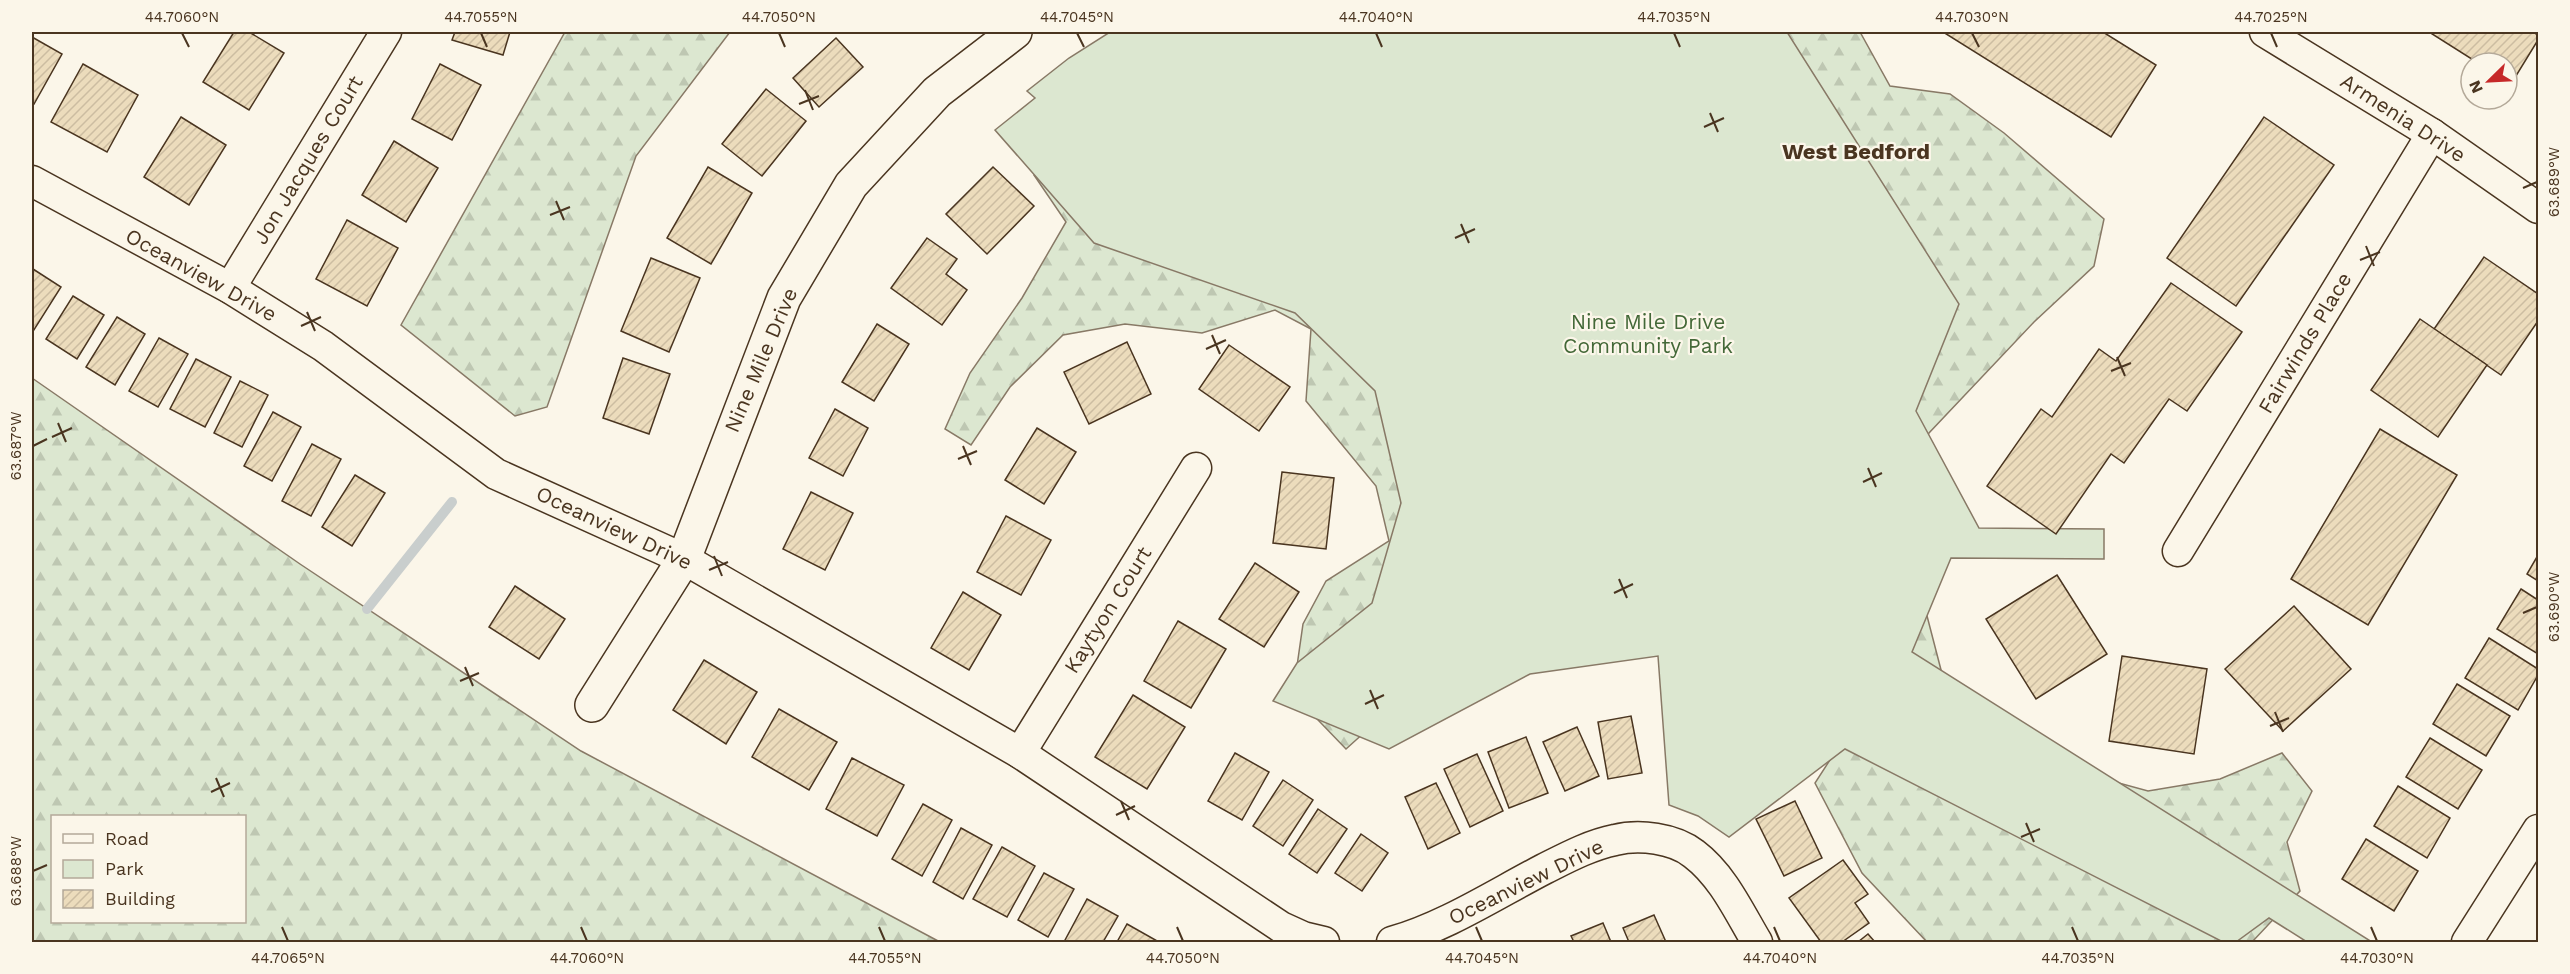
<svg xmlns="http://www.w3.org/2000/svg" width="2570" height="974" font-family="'Work Sans',sans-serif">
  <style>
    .forest { fill: url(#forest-firs); stroke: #887966; stroke-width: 1.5; fill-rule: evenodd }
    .park { fill: #dce7d0; stroke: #887966; stroke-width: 1.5 }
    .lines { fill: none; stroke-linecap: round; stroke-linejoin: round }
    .stream { stroke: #c9cecd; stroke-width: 10 }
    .building { fill: url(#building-hatch); stroke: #4a3520; stroke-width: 1.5 }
    .street-casing { stroke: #4a3520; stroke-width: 33 }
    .secondary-casing { stroke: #4a3520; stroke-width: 36 }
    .street { stroke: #fbf6e9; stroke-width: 30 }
    .secondary { stroke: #fbf6e9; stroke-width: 33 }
    .ticks { fill: none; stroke: #4a3520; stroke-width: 2 }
    .labels { text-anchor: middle; stroke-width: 4.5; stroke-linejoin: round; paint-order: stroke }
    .street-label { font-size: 21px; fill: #4a3520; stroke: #fbf6e9 }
    .park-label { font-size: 21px; fill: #436837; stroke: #fbf6e9 }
    .neighbourhood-label { font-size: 22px; font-weight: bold; fill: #4a3520; stroke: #fbf6e9 }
    .neatline { fill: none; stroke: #4a3520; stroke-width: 2 }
    .ticks-label { font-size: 15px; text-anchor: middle; fill: #4a3520 }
  </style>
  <defs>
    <pattern id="forest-firs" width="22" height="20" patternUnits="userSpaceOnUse" patternTransform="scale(1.5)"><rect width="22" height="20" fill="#dce7d0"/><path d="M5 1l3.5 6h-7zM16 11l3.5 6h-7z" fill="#bec7b2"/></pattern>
    <pattern id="building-hatch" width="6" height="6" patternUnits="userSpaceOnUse" patternTransform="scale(1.5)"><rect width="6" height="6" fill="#ecdcbc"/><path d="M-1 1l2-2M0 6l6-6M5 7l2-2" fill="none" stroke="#ccbda1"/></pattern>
  </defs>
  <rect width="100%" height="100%" fill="#fbf6e9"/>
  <g class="forest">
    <path d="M 565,32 L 730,32 L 636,156 L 547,407 L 515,416 L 401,325 Z"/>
    <path d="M 1172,32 L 1426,148 L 1386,713 L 1346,749 L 1293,694 L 1303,624 L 1326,581 L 1389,541 L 1376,486 L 1306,401 L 1311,329 L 1275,310 L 1202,333 L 1125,324 L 1063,335 L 1010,387 L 971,445 L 945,429 L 970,373 L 1022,298 L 1066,222 L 1034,175 Z"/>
    <path d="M 1682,32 L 1860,32 L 1890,86 L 1950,94 L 2004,133 L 2104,219 L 2094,266 L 2034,322 L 1929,433 L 1907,476 Z"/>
    <path d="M 32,378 L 300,564 L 581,751 L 940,942 L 32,942 ZM 244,816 L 244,922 L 52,922 L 52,816 Z"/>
    <path d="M 1926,612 L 1947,693 L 2020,756 L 2148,791 L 2220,779 L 2282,753 L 2312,791 L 2287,842 L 2300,891 L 2252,942 L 1927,942 L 1862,873 L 1815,783 Z"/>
  </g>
  <path class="park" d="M 1110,32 L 1787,32 L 1959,304 L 1916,411 L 1979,528 L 2104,529 L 2104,559 L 1951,558 L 1912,652 L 2372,942 L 2307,942 L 2269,918 L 2236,942 L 2223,942 L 1845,749 L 1729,837 L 1698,816 L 1669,805 L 1658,656 L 1530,674 L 1389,749 L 1273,701 L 1297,663 L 1372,603 L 1401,503 L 1375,391 L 1295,313 L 1094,243 L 995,130 L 1035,98 L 1027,91 L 1069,58 Z"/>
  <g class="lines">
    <path class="stream" d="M 367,609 L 452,502"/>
  </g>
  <g class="building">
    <path d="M 234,32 L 249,32 L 284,53 L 249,110 L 203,82 Z"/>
    <path d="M 455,32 L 510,32 L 503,55 L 452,40 Z"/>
    <path d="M 1943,32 L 2103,32 L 2156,65 L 2111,137 Z"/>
    <path d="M 2429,32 L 2533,32 L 2538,35 L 2538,40 L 2511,84 L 2507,82 L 2507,63 L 2478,63 Z"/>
    <path d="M 32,37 L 62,54 L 34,104 L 32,103 Z"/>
    <path d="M 836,38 L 863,67 L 819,107 L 793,78 Z"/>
    <path d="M 83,64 L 138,95 L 107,152 L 51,122 Z"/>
    <path d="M 440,64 L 481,85 L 452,140 L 412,119 Z"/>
    <path d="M 766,89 L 806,121 L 762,176 L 722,144 Z"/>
    <path d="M 181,117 L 226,145 L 189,205 L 144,177 Z"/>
    <path d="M 2264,117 L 2334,165 L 2236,306 L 2167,258 Z"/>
    <path d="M 394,141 L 438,168 L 406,222 L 362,195 Z"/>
    <path d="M 708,167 L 752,193 L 711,264 L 667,238 Z"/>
    <path d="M 993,167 L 1034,206 L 987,254 L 946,214 Z"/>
    <path d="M 347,220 L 398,248 L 367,306 L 316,279 Z"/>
    <path d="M 927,238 L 957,259 L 946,274 L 967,290 L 942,325 L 891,288 Z"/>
    <path d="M 2484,257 L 2538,294 L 2538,321 L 2501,375 L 2434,329 Z"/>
    <path d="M 651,258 L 700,278 L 669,352 L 621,331 Z"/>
    <path d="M 33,269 L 61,287 L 32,333 L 32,272 Z"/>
    <path d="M 2171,283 L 2242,332 L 2187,411 L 2169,399 L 2124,463 L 2111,454 L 2056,534 L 1987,486 L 2041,409 L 2052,417 L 2099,349 L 2116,361 Z"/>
    <path d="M 73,296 L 104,315 L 77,359 L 46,339 Z"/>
    <path d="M 117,317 L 145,334 L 115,385 L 86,367 Z"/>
    <path d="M 2420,319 L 2487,365 L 2438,437 L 2371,390 Z"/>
    <path d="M 877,324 L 909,344 L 874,401 L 842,382 Z"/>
    <path d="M 159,338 L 188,354 L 158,407 L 129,391 Z"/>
    <path d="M 1127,342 L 1151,394 L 1089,424 L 1064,372 Z"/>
    <path d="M 1229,345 L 1290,387 L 1259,431 L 1199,389 Z"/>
    <path d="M 623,358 L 670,374 L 649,434 L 603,418 Z"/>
    <path d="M 196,359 L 231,377 L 205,427 L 170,409 Z"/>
    <path d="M 240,381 L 268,395 L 242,447 L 214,433 Z"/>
    <path d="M 835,409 L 868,428 L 843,476 L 809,458 Z"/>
    <path d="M 273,412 L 301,427 L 272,481 L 244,466 Z"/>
    <path d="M 1037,428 L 1076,452 L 1044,504 L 1005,480 Z"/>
    <path d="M 2380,429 L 2457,475 L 2368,625 L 2291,579 Z"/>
    <path d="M 312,444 L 341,459 L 311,516 L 282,501 Z"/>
    <path d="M 1282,472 L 1334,478 L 1326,549 L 1273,543 Z"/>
    <path d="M 355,475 L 385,493 L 352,546 L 322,527 Z"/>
    <path d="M 811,492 L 853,513 L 825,570 L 783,549 Z"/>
    <path d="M 1006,516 L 1051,540 L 1021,595 L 977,572 Z"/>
    <path d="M 2538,555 L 2538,581 L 2527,574 Z"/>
    <path d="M 1255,563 L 1299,592 L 1264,647 L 1219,619 Z"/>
    <path d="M 2057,575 L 2107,654 L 2036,699 L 1986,619 Z"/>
    <path d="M 515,586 L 565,619 L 539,659 L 489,627 Z"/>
    <path d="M 2521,589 L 2538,600 L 2538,654 L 2497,629 Z"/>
    <path d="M 963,592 L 1001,615 L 969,670 L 931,648 Z"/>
    <path d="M 2294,606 L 2351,669 L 2283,731 L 2225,669 Z"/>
    <path d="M 1178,621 L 1226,649 L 1191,708 L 1144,681 Z"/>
    <path d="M 2489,638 L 2538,669 L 2538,675 L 2518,710 L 2465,678 Z"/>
    <path d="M 2122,656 L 2207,669 L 2194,754 L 2109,741 Z"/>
    <path d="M 704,660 L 757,692 L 726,744 L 673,710 Z"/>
    <path d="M 2457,684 L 2510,716 L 2486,756 L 2433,724 Z"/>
    <path d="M 1133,695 L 1185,727 L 1147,789 L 1095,757 Z"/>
    <path d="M 779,709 L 837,742 L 809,790 L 752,757 Z"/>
    <path d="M 1631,716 L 1642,773 L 1608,779 L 1598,722 Z"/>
    <path d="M 1577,727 L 1599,776 L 1565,791 L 1543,742 Z"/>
    <path d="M 1526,737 L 1548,793 L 1509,808 L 1488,752 Z"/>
    <path d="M 2430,738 L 2482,770 L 2458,809 L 2406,777 Z"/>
    <path d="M 1235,753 L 1269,772 L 1242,820 L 1208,801 Z"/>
    <path d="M 1477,754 L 1503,811 L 1470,827 L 1444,769 Z"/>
    <path d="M 852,758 L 904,785 L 877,836 L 826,809 Z"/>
    <path d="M 1283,780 L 1313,800 L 1283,846 L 1253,826 Z"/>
    <path d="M 1436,783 L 1460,833 L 1428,849 L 1405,797 Z"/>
    <path d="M 2398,786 L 2450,818 L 2427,858 L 2374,826 Z"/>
    <path d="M 1795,801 L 1822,858 L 1784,876 L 1756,819 Z"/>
    <path d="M 923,804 L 952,820 L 922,876 L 892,859 Z"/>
    <path d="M 1318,809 L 1347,829 L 1317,873 L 1289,854 Z"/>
    <path d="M 961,828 L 992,845 L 963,899 L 933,882 Z"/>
    <path d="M 1361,834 L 1388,853 L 1362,891 L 1335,873 Z"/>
    <path d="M 2366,839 L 2418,871 L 2394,911 L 2342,879 Z"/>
    <path d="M 1002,847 L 1035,866 L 1007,917 L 973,899 Z"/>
    <path d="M 1843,860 L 1868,894 L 1855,903 L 1869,923 L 1842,942 L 1821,942 L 1789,898 Z"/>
    <path d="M 1044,873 L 1074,889 L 1048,937 L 1018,920 Z"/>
    <path d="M 1087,899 L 1118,916 L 1103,942 L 1064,942 Z"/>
    <path d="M 1654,915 L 1666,942 L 1629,942 L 1623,928 Z"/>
    <path d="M 1603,923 L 1611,942 L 1574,942 L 1571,936 Z"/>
    <path d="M 1127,924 L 1159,942 L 1117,942 Z"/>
    <path d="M 1868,934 L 1875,942 L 1858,942 Z"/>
  </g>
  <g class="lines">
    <defs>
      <g id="street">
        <path d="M 2265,32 L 2432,134 L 2538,208"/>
        <path d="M 32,181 L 230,288 L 323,346 L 496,474 L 684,559 L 1020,753 L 1281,927 L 1303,937 L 1324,942"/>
        <path d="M 230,288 L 386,32"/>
        <path d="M 2178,551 L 2432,134"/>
        <path d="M 1020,753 L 1196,468"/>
        <path d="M 1392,942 C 1445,927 1494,895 1544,869 C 1566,858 1590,845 1615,840 C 1639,834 1674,838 1694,854 C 1723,876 1739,912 1757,942"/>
        <path d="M 2467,942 L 2538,830"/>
      </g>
      <path id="secondary" d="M 592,705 L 684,559 L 784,298 L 851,185 L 937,92 L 1015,32"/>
    </defs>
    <use href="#street" class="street-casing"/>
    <use href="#secondary" class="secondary-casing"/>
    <use href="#street" class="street"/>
    <use href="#secondary" class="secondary"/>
  </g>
  <path class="ticks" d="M 182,33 L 189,47M 481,33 L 487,47M 779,33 L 785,47M 1077,33 L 1084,47M 1376,33 L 1382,47M 1674,33 L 1680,47M 1972,33 L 1979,47M 2271,33 L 2277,47M 805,90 L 813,110M 799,104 L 819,96M 1710,113 L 1718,132M 1704,127 L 1724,118M 2523,188 L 2537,182M 556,201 L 564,220M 550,215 L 570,207M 1461,224 L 1469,243M 1455,238 L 1475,229M 2366,246 L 2374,266M 2360,260 L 2380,252M 307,312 L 315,331M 301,326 L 321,317M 1212,335 L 1220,354M 1206,349 L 1226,340M 2117,357 L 2125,376M 2111,371 L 2131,363M 58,423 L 66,442M 52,437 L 72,428M 33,446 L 47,439M 963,446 L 971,465M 958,459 L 977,451M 1868,468 L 1876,487M 1863,482 L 1882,473M 714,556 L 722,576M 709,570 L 728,562M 1619,579 L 1627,598M 1614,593 L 1633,584M 2523,613 L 2537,607M 465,667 L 473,686M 460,681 L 479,673M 1370,690 L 1378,709M 1365,704 L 1384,695M 2275,712 L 2283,732M 2270,726 L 2289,718M 216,778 L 224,797M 211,792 L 230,783M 1121,801 L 1129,820M 1116,815 L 1135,806M 2026,823 L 2034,842M 2021,837 L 2040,829M 33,871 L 47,865M 282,927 L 288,941M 581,927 L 587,941M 879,927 L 885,941M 1177,927 L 1183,941M 1476,927 L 1482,941M 1774,927 L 1780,941M 2072,927 L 2078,941M 2371,927 L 2377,941"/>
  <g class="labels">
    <g class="street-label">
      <text transform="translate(2403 118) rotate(33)" y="7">Armenia Drive</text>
      <text transform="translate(308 160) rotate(-59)" y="7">Jon Jacques Court</text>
      <text transform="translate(201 275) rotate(29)" y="7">Oceanview Drive</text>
      <text transform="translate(2305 343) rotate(-59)" y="7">Fairwinds Place</text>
      <text transform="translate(761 360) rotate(-67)" y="7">Nine Mile Drive</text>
      <text transform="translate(614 528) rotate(25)" y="7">Oceanview Drive</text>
      <text transform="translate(1108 610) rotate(-58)" y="7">Kaytyon Court</text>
      <text transform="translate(1526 882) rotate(-26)" y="7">Oceanview Drive</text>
    </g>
    <g class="park-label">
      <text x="1648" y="329">Nine Mile Drive<tspan x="1648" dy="24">Community Park</tspan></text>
    </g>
    <g class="neighbourhood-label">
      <text x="1856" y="159">West Bedford</text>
    </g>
  </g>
  <rect width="2570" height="974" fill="none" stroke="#fbf6e9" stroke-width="66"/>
  <rect x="51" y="815" width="195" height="108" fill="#fbf6e9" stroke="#b4a999" stroke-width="1.5"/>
  <rect x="63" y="834" width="30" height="9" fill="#fbf6e9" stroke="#b4a999" stroke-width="1.5"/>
  <text x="105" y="845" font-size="18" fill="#4a3520">Road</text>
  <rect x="63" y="860" width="30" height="18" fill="#dce7d0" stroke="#b4a999" stroke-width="1.5"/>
  <text x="105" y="875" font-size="18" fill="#4a3520">Park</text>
  <rect x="63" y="890" width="30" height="18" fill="url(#building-hatch)" stroke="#b4a999" stroke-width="1.5"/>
  <text x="105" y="905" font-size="18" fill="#4a3520">Building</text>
  <g transform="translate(2489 81) rotate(246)"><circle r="28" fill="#fbf6e9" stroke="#b4a999" stroke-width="1.5"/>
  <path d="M0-4.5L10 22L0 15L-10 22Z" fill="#c62828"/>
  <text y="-9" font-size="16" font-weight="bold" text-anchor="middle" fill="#4a3520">N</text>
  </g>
  <rect x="33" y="33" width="2504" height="908" class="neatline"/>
  <g class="ticks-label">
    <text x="182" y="22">44.7060°N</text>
    <text x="481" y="22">44.7055°N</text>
    <text x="779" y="22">44.7050°N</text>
    <text x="1077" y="22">44.7045°N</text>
    <text x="1376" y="22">44.7040°N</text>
    <text x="1674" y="22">44.7035°N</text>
    <text x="1972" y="22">44.7030°N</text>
    <text x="2271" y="22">44.7025°N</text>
    <text transform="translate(2554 182) rotate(-90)" y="5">63.689°W</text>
    <text transform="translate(16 446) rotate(-90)" y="5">63.687°W</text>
    <text transform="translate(2554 607) rotate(-90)" y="5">63.690°W</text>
    <text transform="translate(16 871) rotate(-90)" y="5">63.688°W</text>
    <text x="288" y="963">44.7065°N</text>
    <text x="587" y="963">44.7060°N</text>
    <text x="885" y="963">44.7055°N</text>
    <text x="1183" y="963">44.7050°N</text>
    <text x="1482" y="963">44.7045°N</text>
    <text x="1780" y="963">44.7040°N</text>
    <text x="2078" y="963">44.7035°N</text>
    <text x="2377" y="963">44.7030°N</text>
  </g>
</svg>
